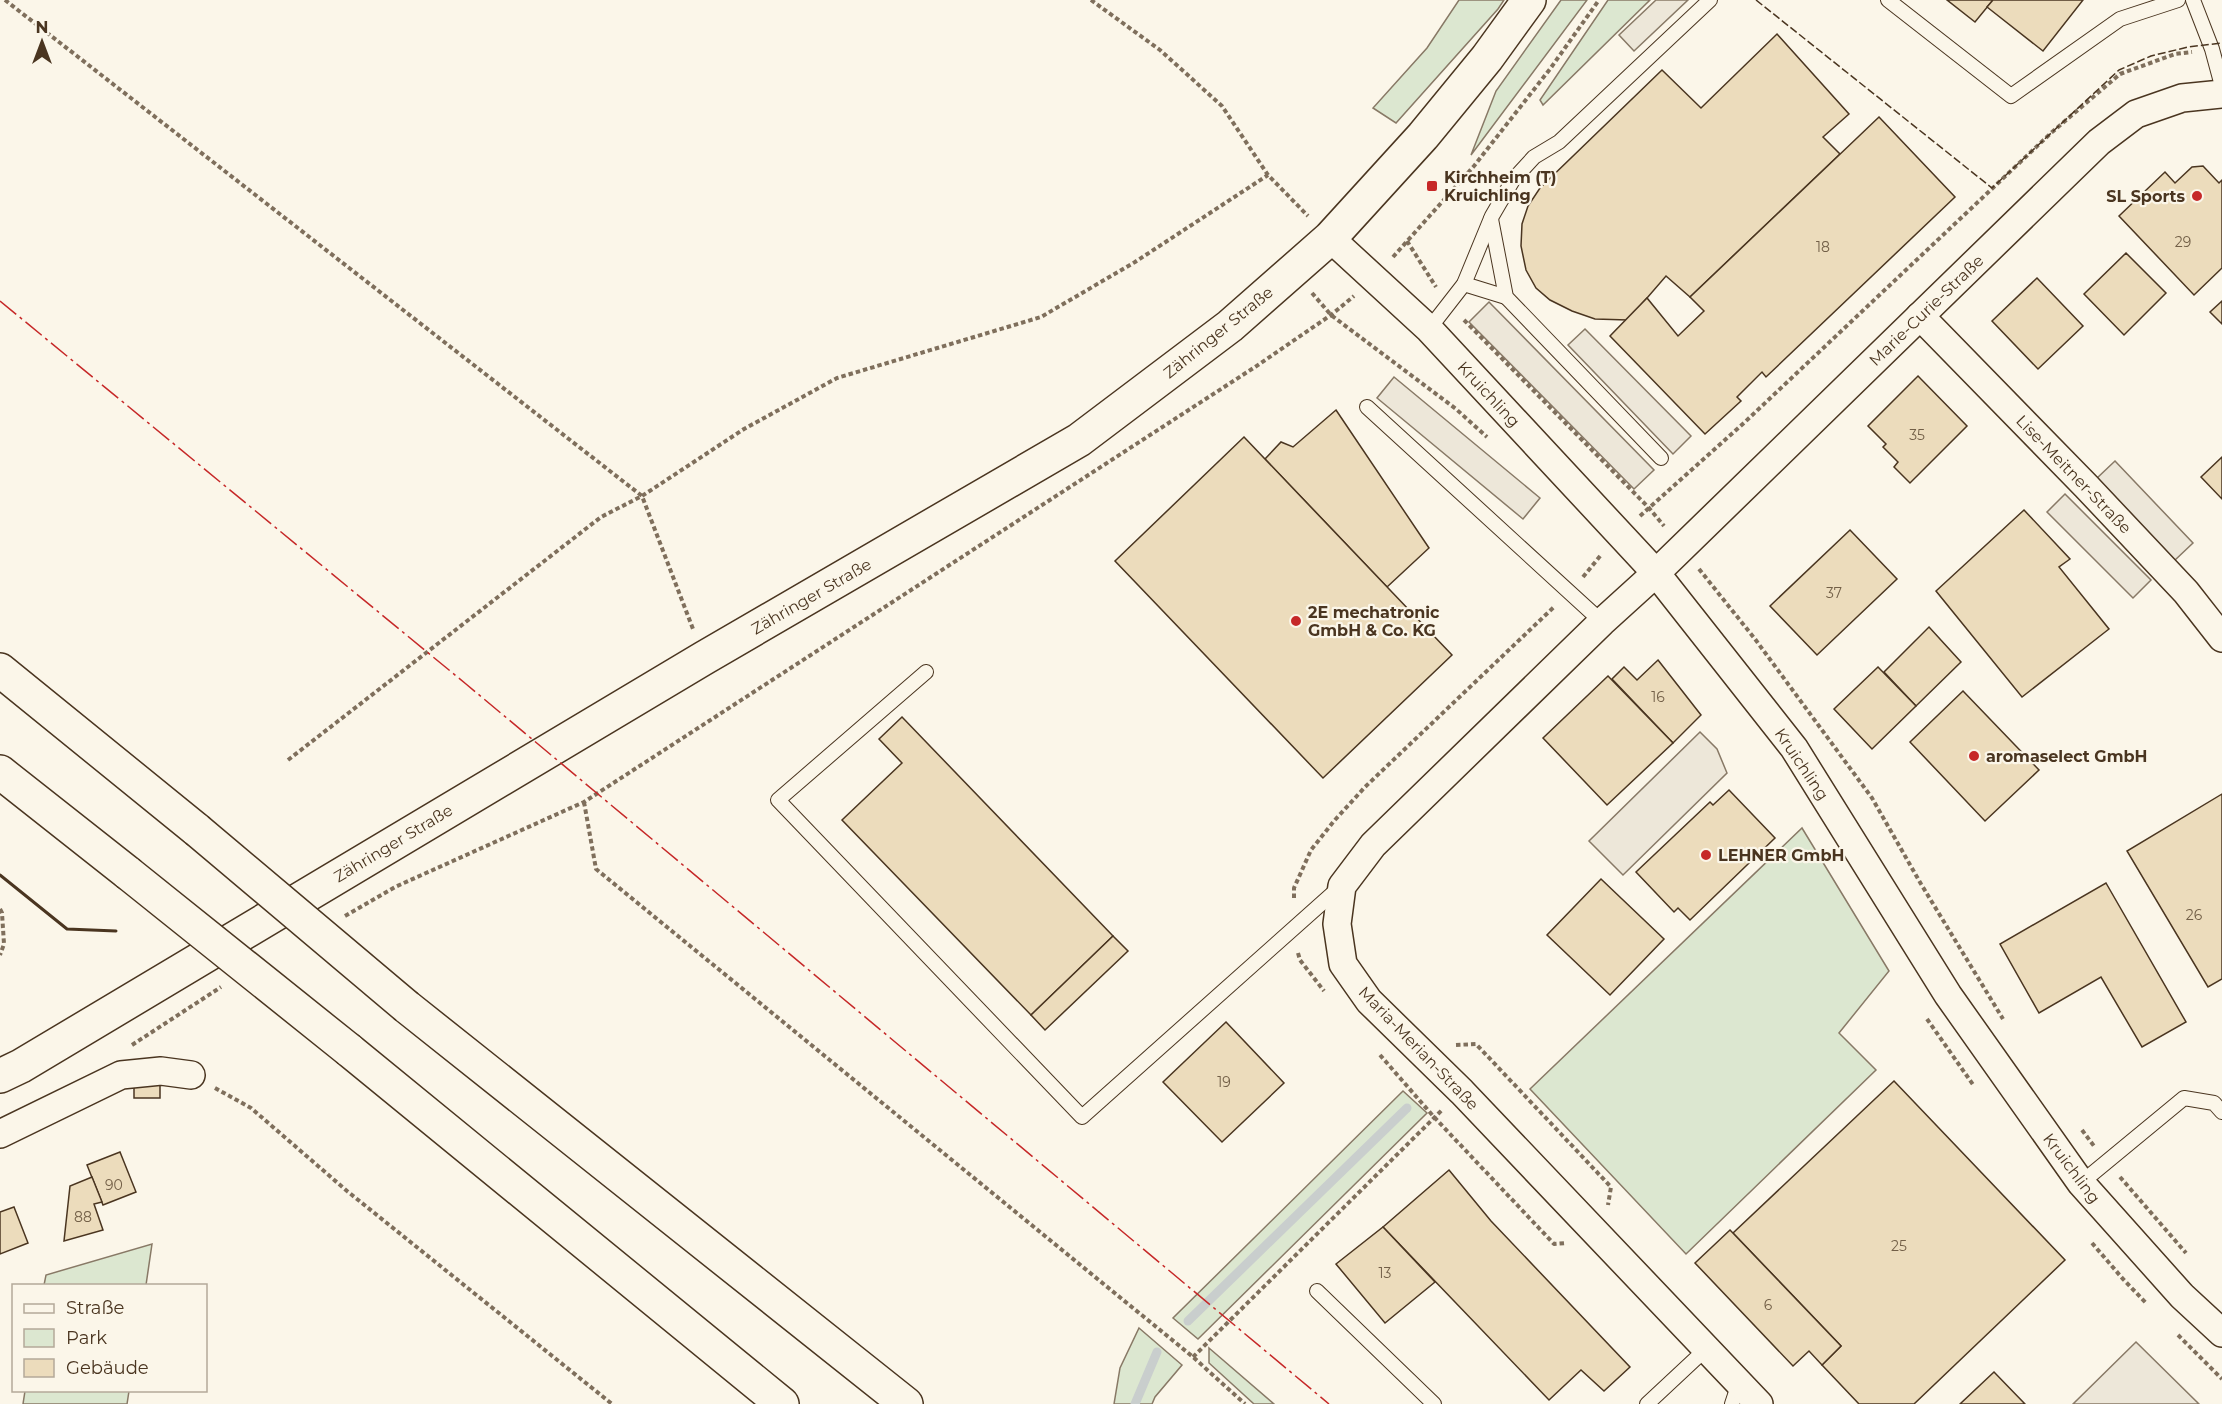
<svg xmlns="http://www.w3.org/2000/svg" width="2222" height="1404" font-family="Montserrat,sans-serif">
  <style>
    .green { fill: #dce7d0; stroke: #887966; stroke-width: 1.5 }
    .parking { fill: #ede7d9; stroke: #887966; stroke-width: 1.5 }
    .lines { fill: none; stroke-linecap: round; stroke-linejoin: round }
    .stream { stroke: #c9cecd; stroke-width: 9 }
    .building { fill: #ecdcbc; stroke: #4a3520; stroke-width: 1.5 }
    .lane-casing { stroke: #4a3520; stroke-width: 16 }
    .street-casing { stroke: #4a3520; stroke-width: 30 }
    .secondary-casing { stroke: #4a3520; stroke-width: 36 }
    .highway-casing { stroke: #4a3520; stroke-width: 36 }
    .path { stroke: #7f6f5c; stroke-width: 4; stroke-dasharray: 4.5 3; stroke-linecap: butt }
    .lane { stroke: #fbf6e9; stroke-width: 14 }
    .street { stroke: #fbf6e9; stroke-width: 27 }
    .secondary { stroke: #fbf6e9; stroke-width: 33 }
    .highway { stroke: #fbf6e9; stroke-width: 33 }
    .highway-bridge-casing { stroke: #4a3520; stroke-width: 36; stroke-linecap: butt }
    .highway-bridge { stroke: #fbf6e9; stroke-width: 33 }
    .fence { stroke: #4a3520; stroke-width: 1.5; stroke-dasharray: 8 3; stroke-linecap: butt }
    .wall { stroke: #4a3520; stroke-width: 3 }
    .power { stroke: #c62828; stroke-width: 1.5; stroke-dasharray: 21 4.5 3 4.5; stroke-linecap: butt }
    .poi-dot { fill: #c62828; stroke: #fbf6e9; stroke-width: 2 }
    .labels { text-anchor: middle; stroke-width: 4.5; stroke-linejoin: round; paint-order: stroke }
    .number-label { font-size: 14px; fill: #725f47 }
    .poi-label { font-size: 16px; font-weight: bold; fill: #4a3520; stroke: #fbf6e9; text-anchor: start }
    .street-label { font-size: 16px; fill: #4a3520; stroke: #fbf6e9 }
  </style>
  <rect width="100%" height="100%" fill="#fbf6e9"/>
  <g class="green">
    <path d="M 1459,0 L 1504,0 L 1498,9 L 1396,123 L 1373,108 L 1427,48 Z"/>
    <path d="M 1561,0 L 1587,0 L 1471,155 L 1496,91 Z"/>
    <path d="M 1608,0 L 1650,0 L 1543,105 L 1540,100 Z"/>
    <path d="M 1802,828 L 1889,971 L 1839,1033 L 1876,1070 L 1686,1254 L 1530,1089 Z"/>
    <path d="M 1403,1091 L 1427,1113 L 1198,1339 L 1173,1318 Z"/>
    <path d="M 152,1244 L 146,1285 L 44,1285 L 46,1275 Z"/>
    <path d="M 1139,1328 L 1182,1365 L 1155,1397 L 1152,1404 L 1114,1404 L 1120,1368 Z"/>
    <path d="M 1209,1348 L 1274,1404 L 1254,1404 L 1209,1363 Z"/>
    <path d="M 25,1391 L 25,1390 L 129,1391 L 127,1404 L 23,1404 Z"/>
  </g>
  <g class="parking">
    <path d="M 1656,0 L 1688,0 L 1634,51 L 1619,35 Z"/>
    <path d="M 1489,302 L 1654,470 L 1634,489 L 1469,322 Z"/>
    <path d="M 1585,329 L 1691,436 L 1673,454 L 1568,345 Z"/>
    <path d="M 1394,377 L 1540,498 L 1523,519 L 1377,398 Z"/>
    <path d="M 2115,461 L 2193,543 L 2174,561 L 2096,479 Z"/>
    <path d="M 2065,494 L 2151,580 L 2133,598 L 2047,512 Z"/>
    <path d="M 1700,732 L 1717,749 L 1727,773 L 1623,875 L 1589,841 Z"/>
    <path d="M 2136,1342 L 2199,1404 L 2073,1404 Z"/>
  </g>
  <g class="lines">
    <g class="stream">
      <path d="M 1188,1321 L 1407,1108"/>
      <path d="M 1135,1404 L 1157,1352"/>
    </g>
  </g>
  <g class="building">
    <path d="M 1947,0 L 1993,0 L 1975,22 Z"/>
    <path d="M 1993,0 L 2083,0 L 2043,51 L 1987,7 Z"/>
    <path d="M 1777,34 L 1849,114 L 1823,137 L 1840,154 L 1690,297 L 1666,276 L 1628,320 L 1595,319 L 1572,311 L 1550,300 L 1536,288 L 1526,270 L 1521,246 L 1522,224 L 1528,206 L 1540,188 L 1662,70 L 1701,108 Z"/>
    <path d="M 1879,117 L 1955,197 L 1766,377 L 1762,372 L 1737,397 L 1741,401 L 1705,434 L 1610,336 L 1647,298 L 1678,336 L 1704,311 L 1690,297 Z"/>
    <path d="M 2203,166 L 2219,183 L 2222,180 L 2222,268 L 2194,295 L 2119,216 L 2165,172 L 2175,183 L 2192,167 Z"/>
    <path d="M 2126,253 L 2166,293 L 2124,335 L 2084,294 Z"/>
    <path d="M 2037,278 L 2083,326 L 2038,369 L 1992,321 Z"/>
    <path d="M 2222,301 L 2222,324 L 2210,312 Z"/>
    <path d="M 1918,376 L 1967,426 L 1910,483 L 1894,467 L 1898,462 L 1883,447 L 1886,444 L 1868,426 Z"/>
    <path d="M 1336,410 L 1429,548 L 1387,587 L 1265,459 L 1281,442 L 1293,447 Z"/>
    <path d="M 1244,437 L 1452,655 L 1323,778 L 1115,561 Z"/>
    <path d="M 2222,457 L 2222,499 L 2201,477 Z"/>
    <path d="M 2024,510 L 2070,559 L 2059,567 L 2109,629 L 2022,697 L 1936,591 Z"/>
    <path d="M 1850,530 L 1897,579 L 1817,655 L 1770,606 Z"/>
    <path d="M 1929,627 L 1961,662 L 1916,706 L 1884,672 Z"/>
    <path d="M 1658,660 L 1701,715 L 1673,743 L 1612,679 L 1624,667 L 1637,680 Z"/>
    <path d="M 1878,667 L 1916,706 L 1872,749 L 1834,709 Z"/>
    <path d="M 1608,676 L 1673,743 L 1607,805 L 1543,738 Z"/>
    <path d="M 1963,691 L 2039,770 L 1985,821 L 1910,742 Z"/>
    <path d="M 902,717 L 1113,936 L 1031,1015 L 842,820 L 902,763 L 879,739 Z"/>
    <path d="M 1729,790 L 1775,838 L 1690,920 L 1678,908 L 1674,912 L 1636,872 L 1710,802 L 1713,805 Z"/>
    <path d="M 2222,794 L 2222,979 L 2208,987 L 2127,851 Z"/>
    <path d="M 1601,879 L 1664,939 L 1610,995 L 1547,935 Z"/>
    <path d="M 2106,883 L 2186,1022 L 2142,1047 L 2101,977 L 2039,1013 L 2000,944 Z"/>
    <path d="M 1113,936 L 1128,951 L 1045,1030 L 1031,1015 Z"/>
    <path d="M 1226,1022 L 1284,1083 L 1222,1142 L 1163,1082 Z"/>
    <rect x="134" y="1080" width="26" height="18"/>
    <path d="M 1894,1081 L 2065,1260 L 1914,1404 L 1859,1404 L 1822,1365 L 1841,1346 L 1733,1233 Z"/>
    <path d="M 120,1152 L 136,1192 L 103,1205 L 87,1165 Z"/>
    <path d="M 1449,1170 L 1491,1221 L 1630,1367 L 1604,1391 L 1581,1370 L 1549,1400 L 1383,1227 Z"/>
    <path d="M 92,1177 L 102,1202 L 94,1204 L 103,1230 L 64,1241 L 70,1186 Z"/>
    <path d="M 14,1207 L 28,1243 L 0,1254 L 0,1212 Z"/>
    <path d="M 1383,1227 L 1435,1282 L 1385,1323 L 1336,1264 Z"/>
    <path d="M 1730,1230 L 1841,1346 L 1822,1365 L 1809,1351 L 1793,1366 L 1695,1263 Z"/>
    <path d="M 1994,1372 L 2025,1404 L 1960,1404 Z"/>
  </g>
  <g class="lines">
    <defs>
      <g id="lane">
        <path d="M 1888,0 L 2011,96 L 2120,19 L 2178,0"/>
        <path d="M 2193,0 L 2212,49 L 2222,86"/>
        <path d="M 1491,219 L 1506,297 L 1661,458"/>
        <path d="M 1464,284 L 1506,297"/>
        <path d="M 1429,329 L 1464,284 L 1492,216 L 1513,180 L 1534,157 L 1559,142 L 1710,0"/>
        <path d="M 1367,407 L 1602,622"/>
        <path d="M 926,672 L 778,800 L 1082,1117 L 1340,887"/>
        <path d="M 2081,1183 L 2184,1098 L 2214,1103 L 2222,1112"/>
        <path d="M 1317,1291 L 1434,1404"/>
        <path d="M 1647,1404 L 1706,1349"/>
        <path d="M 1732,1404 L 1739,1383"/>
      </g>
      <g id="street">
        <path d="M 1330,238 L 1429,329 L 1656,573 L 1794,748 L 1948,995 L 2081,1183 L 2182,1296 L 2222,1333"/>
        <path d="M 1920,316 L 2086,486 L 2186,592 L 2222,638"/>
        <path d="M 0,1134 L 121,1075 L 161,1071 L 191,1075"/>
        <path d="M 1759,1404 L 1462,1092 L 1369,1001 L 1343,964 L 1337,924 L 1342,886 L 1373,845 L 1602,622 L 1656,573 L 2099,142 L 2136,114 L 2182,98 L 2222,94"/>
      </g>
      <path id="secondary" d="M 0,1076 L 21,1066 L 704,658 L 1079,440 L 1230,326 L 1330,238 L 1423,136 L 1487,58 L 1529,0"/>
      <g id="highway">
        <path d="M 0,670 L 197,830"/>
        <path d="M 0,772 L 128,873"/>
        <path d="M 407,1007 L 906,1404"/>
        <path d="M 349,1050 L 782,1404"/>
      </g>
    </defs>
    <use href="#lane" class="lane-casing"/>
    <use href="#street" class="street-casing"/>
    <use href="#secondary" class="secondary-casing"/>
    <use href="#highway" class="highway-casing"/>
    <g class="path">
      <path d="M 5,0 L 642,496 L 693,629"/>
      <path d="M 1091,0 L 1160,50 L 1222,106 L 1268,175 L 1308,216"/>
      <path d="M 1407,241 L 1436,287"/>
      <path d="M 1393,257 L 1474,166 L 1550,69 L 1599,0"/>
      <path d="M 1312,293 L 1331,315 L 1456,409 L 1487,437"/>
      <path d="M 1464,320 L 1649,508 L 1664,526"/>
      <path d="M 1640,516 L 1746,421 L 2051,133 L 2120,74 L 2175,54 L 2192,52"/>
      <path d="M 1699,569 L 1755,639 L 1872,798 L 1921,884 L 2003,1019"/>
      <path d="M 1583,577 L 1601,555"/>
      <path d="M 288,760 L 601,517 L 642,496 L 744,429 L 837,378 L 1041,317 L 1135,262 L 1268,175"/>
      <path d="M 584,802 L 596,869 L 1193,1357 L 1245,1404"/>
      <path d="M 1294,898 L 1294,888 L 1311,850 L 1334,821 L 1365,787 L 1555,606"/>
      <path d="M 0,909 L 2,913 L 4,944 L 0,955"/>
      <path d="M 345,916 L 395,887 L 584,802 L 1255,367 L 1331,315 L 1354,296"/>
      <path d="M 1298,953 L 1300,960 L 1324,991"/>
      <path d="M 1927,1019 L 1974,1086"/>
      <path d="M 132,1045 L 221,987"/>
      <path d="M 1456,1045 L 1476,1044 L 1611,1187 L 1608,1205"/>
      <path d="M 1380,1055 L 1434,1117 L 1554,1244 L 1566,1243"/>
      <path d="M 215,1088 L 251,1108 L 347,1191 L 612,1404"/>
      <path d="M 2082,1130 L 2094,1146"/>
      <path d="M 2120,1177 L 2186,1253"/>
      <path d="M 2092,1243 L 2123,1279 L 2147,1304"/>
      <path d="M 2178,1335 L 2222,1379"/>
      <path d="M 1193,1357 L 1442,1110"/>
    </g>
    <use href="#lane" class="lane"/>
    <use href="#street" class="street"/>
    <use href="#secondary" class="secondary"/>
    <use href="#highway" class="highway"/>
    <defs>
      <g id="highway-bridge">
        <path d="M 197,830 L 407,1007"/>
        <path d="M 128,873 L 349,1050"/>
      </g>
    </defs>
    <use href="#highway-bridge" class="highway-bridge-casing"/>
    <use href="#highway-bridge" class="highway-bridge"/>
    <path class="fence" d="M 1756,0 L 1992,188 L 2119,70 L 2151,56 L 2188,47 L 2222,43"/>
    <path class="wall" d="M 0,875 L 67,929 L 116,931"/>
    <path class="power" d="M 0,301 L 466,684 L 1329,1404"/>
  </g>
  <g class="poi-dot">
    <rect x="1426" y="180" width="12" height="12" rx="3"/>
    <circle cx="2197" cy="196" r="6"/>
    <circle cx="1296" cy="621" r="6"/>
    <circle cx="1974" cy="756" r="6"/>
    <circle cx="1706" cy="855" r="6"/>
  </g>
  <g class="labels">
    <g class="number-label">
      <text x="2183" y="247">29</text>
      <text x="1823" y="252">18</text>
      <text x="1917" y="440">35</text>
      <text x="1834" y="598">37</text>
      <text x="1658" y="702">16</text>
      <text x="2194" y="920">26</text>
      <text x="1224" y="1087">19</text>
      <text x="114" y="1190">90</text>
      <text x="83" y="1222">88</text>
      <text x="1899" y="1251">25</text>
      <text x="1385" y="1278">13</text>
      <text x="1768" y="1310">6</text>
    </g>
    <g class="poi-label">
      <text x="1444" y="183">Kirchheim (T)<tspan x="1444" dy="18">Kruichling</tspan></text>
      <text x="2185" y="202" text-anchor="end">SL Sports</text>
      <text x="1308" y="618">2E mechatronic<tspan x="1308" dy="18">GmbH &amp; Co. KG</tspan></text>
      <text x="1986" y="762">aromaselect GmbH</text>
      <text x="1718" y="861">LEHNER GmbH</text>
    </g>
    <g class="street-label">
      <text transform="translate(1926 310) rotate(-44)" y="6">Marie-Curie-Straße</text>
      <text transform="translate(1218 332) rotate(-39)" y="6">Zähringer Straße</text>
      <text transform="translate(1489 394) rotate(47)" y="6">Kruichling</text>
      <text transform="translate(2074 474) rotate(46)" y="6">Lise-Meitner-Straße</text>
      <text transform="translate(811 596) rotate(-30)" y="6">Zähringer Straße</text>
      <text transform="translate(1802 764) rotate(56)" y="6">Kruichling</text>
      <text transform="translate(393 843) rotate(-31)" y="6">Zähringer Straße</text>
      <text transform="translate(1419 1048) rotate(46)" y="6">Maria-Merian-Straße</text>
      <text transform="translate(2072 1168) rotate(53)" y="6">Kruichling</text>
    </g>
  </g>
  <rect x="12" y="1284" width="195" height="108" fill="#fbf6e9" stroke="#b4a999" stroke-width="1.5"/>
  <rect x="24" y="1304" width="30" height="9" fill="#fbf6e9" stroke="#b4a999" stroke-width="1.5"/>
  <text x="66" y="1314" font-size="18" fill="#4a3520">Straße</text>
  <rect x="24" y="1329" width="30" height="18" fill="#dce7d0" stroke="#b4a999" stroke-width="1.5"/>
  <text x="66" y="1344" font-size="18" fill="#4a3520">Park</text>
  <rect x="24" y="1359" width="30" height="18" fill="#ecdcbc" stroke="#b4a999" stroke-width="1.5"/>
  <text x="66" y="1374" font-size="18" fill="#4a3520">Gebäude</text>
  <g transform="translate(42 42)" stroke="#fbf6e9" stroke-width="4.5" paint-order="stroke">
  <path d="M0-4.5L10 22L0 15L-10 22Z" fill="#4a3520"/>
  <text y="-9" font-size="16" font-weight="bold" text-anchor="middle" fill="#4a3520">N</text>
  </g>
</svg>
